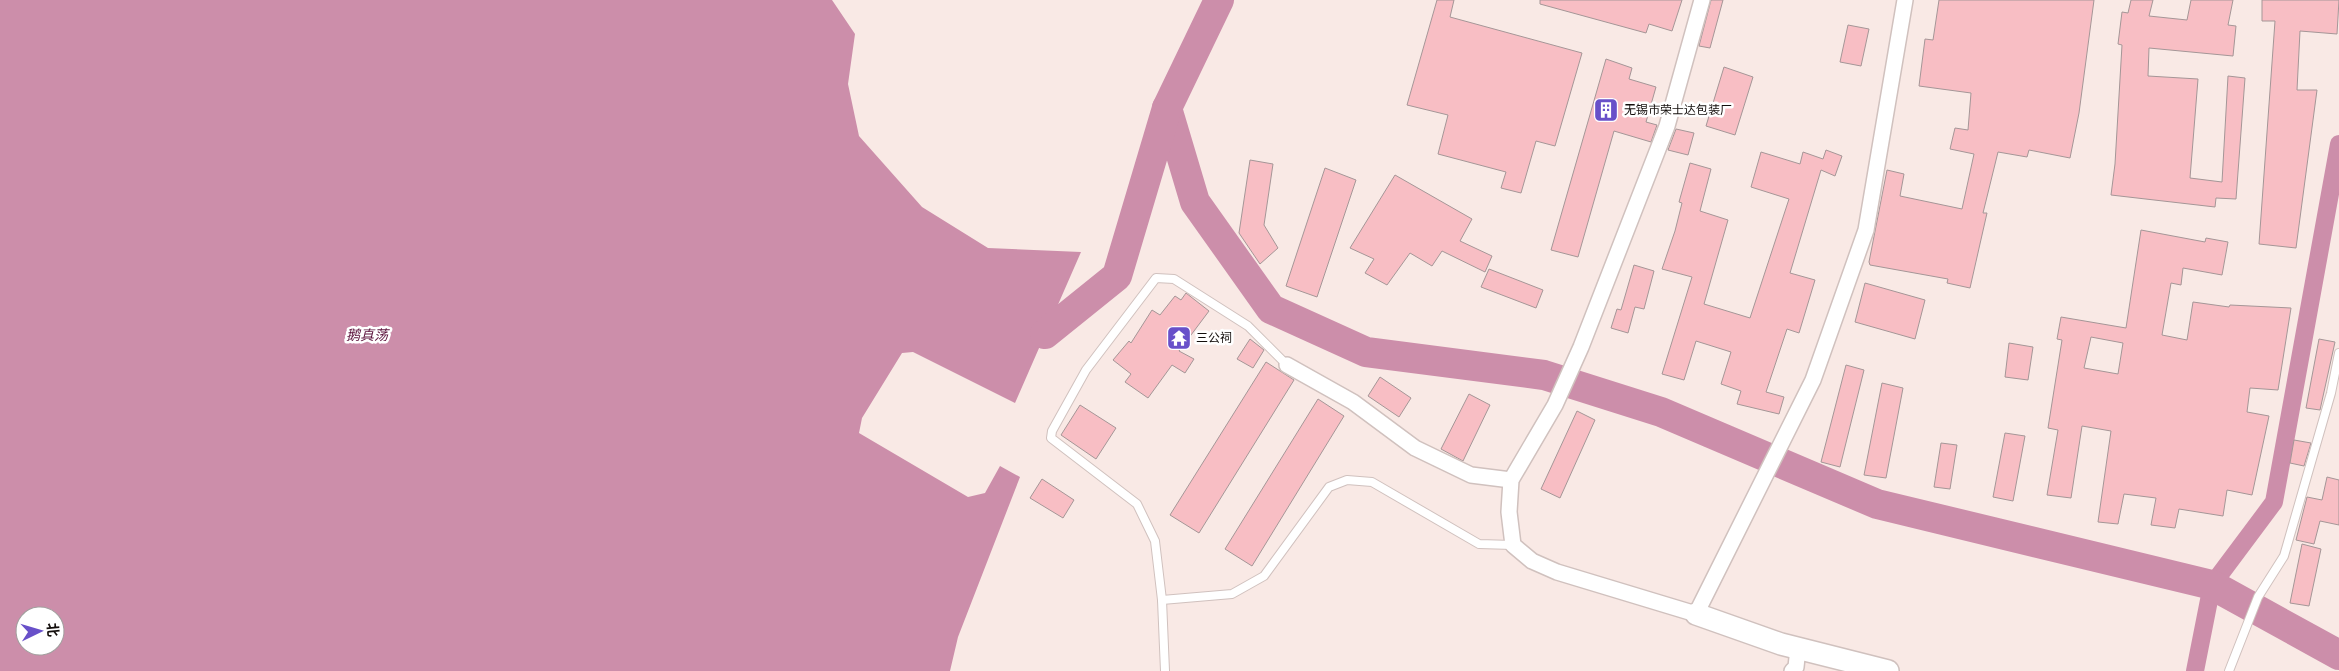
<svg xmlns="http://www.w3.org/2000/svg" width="2339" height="671" font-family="Bitter,'Noto Sans SC',serif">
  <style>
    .water { fill: #cc8eaa; fill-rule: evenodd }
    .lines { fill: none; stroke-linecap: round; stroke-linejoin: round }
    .canal { stroke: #cc8eaa; stroke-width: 18 }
    .river { stroke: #cc8eaa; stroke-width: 30 }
    .building { fill: #f8bec4; stroke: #a59697; fill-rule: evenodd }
    .lane-casing { stroke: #d0c1be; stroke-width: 10 }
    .street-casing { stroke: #d0c1be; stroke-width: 18 }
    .secondary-casing { stroke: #d0c1be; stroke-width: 24 }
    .lane { stroke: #fff; stroke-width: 8 }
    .street { stroke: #fff; stroke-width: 15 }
    .secondary { stroke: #fff; stroke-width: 21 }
    .labels { text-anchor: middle; stroke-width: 5; stroke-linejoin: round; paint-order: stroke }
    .poi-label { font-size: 12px; fill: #130e0c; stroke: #fff; text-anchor: start }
    .water-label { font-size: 14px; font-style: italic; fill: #5a103a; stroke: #fff }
  </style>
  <rect width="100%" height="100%" fill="#f9e9e5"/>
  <path class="water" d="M 0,0 L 832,0 L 855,34 L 848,84 L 859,136 L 922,207 L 988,248 L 1081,252 L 1015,403 L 913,352 L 902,353 L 862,418 L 859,433 L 968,497 L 985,493 L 1000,466 L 1020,477 L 958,637 L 950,671 L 0,671 ZM 25,616 L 55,616 L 55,646 L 25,646 Z"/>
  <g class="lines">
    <path class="canal" d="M 2195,671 L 2212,585 L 2274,502 L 2339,144"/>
    <g class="river">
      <path d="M 1167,108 L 1195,202 L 1271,309 L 1366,352 L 1544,375 L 1661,412 L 1877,504 L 2212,585 L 2339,655"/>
      <path d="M 1045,334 L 1117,276 L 1167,108 L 1219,0"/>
    </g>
  </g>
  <g class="building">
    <path d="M 1437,0 L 1454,0 L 1450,17 L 1582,53 L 1555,146 L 1536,141 L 1521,193 L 1501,188 L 1506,172 L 1438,154 L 1448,115 L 1407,105 Z"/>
    <path d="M 1540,0 L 1682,0 L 1672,31 L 1649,24 L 1646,33 L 1540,4 Z"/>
    <path d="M 1711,0 L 1723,0 L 1710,48 L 1699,46 Z"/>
    <path d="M 1939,0 L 2094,0 L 2079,113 L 2070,158 L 2029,150 L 2027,157 L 1998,152 L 1983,213 L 1987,213 L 1970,288 L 1947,283 L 1948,279 L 1870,265 L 1869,262 L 1887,170 L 1904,174 L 1900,196 L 1962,209 L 1974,154 L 1950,149 L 1955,128 L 1968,130 L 1971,93 L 1919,86 L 1925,39 L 1933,40 Z"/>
    <path d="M 2131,0 L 2153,0 L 2149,16 L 2187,20 L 2191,0 L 2233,0 L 2228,25 L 2236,26 L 2233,56 L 2149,48 L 2148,76 L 2198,79 L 2190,178 L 2222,182 L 2228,76 L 2245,78 L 2236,199 L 2216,198 L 2215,207 L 2111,195 L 2115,164 L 2122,45 L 2118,44 L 2122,12 L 2128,13 Z"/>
    <path d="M 2262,0 L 2339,0 L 2337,34 L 2300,31 L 2297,90 L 2317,90 L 2296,248 L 2259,244 L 2275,21 L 2262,21 Z"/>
    <path d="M 1848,25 L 1869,29 L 1861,66 L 1840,62 Z"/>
    <path d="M 1606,59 L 1632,68 L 1629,79 L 1656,87 L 1646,122 L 1657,125 L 1651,142 L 1614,131 L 1578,257 L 1551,250 Z"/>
    <path d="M 1724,67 L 1753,77 L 1735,135 L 1706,126 Z"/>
    <path d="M 1676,129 L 1694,133 L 1688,155 L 1668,150 Z"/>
    <path d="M 1826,150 L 1842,156 L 1835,176 L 1821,170 L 1790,273 L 1815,280 L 1799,333 L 1787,329 L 1766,392 L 1784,397 L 1779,414 L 1737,404 L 1741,391 L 1721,384 L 1731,352 L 1696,341 L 1684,380 L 1662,374 L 1692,277 L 1662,269 L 1675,231 L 1682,203 L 1679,202 L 1690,163 L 1711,169 L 1700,211 L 1728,220 L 1704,304 L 1750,318 L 1789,199 L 1751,187 L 1761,152 L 1800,164 L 1803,152 L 1823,159 Z"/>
    <path d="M 1250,160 L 1273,164 L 1264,225 L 1278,248 L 1260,264 L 1239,233 Z"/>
    <path d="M 1325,168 L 1356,180 L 1317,297 L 1286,286 Z"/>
    <path d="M 1395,175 L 1472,219 L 1460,241 L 1492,256 L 1485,272 L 1442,251 L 1432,266 L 1410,253 L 1387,285 L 1365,273 L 1374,259 L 1350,248 Z"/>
    <path d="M 2141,230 L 2205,242 L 2206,238 L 2228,242 L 2222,275 L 2183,268 L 2181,285 L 2171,283 L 2162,335 L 2187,340 L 2193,302 L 2229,307 L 2230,305 L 2291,308 L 2278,390 L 2250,388 L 2247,412 L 2269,416 L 2252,495 L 2227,490 L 2223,516 L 2179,509 L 2175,528 L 2151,525 L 2156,498 L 2124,494 L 2118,524 L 2098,522 L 2111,431 L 2082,426 L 2071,498 L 2047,495 L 2058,430 L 2048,428 L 2062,340 L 2057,339 L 2061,317 L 2126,328 ZM 2091,337 L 2123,343 L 2118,374 L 2084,368 Z"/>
    <path d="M 1634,265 L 1654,271 L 1644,309 L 1635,307 L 1628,333 L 1611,328 L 1617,309 L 1621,310 Z"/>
    <path d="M 1489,269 L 1543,290 L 1536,308 L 1481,287 Z"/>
    <path d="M 1865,283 L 1925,300 L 1915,339 L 1855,322 Z"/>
    <path d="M 1186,293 L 1209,311 L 1179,351 L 1194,359 L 1185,373 L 1172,365 L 1148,398 L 1125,382 L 1131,374 L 1113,360 L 1129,341 L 1131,343 L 1152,310 L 1160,315 L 1175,296 L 1181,300 Z"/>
    <path d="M 1250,339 L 1264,350 L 1253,368 L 1237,359 Z"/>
    <path d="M 2319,339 L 2335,342 L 2320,410 L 2306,408 Z"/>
    <path d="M 2009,343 L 2033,347 L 2028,380 L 2005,377 Z"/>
    <path d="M 1266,362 L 1294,380 L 1199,533 L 1170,515 Z"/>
    <path d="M 1846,365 L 1864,370 L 1840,467 L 1821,462 Z"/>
    <path d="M 1380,377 L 1411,398 L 1399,417 L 1368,396 Z"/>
    <path d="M 1882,383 L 1903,388 L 1886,478 L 1864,475 Z"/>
    <path d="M 1469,394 L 1490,405 L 1463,461 L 1441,449 Z"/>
    <path d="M 1318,399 L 1344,416 L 1252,566 L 1225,549 Z"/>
    <path d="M 1080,405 L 1116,428 L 1096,459 L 1061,435 Z"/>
    <path d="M 1577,411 L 1595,420 L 1560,498 L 1541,489 Z"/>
    <path d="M 2005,433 L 2025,436 L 2013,501 L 1993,497 Z"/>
    <path d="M 2294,440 L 2311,443 L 2304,466 L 2290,463 Z"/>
    <path d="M 1941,443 L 1957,445 L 1950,489 L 1934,487 Z"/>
    <path d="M 2327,477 L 2339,480 L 2339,525 L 2320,521 L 2314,544 L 2296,540 L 2307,497 L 2322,500 Z"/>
    <path d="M 1042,479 L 1074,500 L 1063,518 L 1030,498 Z"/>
    <path d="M 2302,544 L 2321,549 L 2309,606 L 2290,603 Z"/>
  </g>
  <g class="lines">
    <defs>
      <g id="lane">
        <path d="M 1162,600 L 1232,594 L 1264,576 L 1329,487 L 1347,480 L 1372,482 L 1479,544 L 1513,545"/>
        <path d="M 1165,671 L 1162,600 L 1155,541 L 1137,504 L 1051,438 L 1052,431 L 1086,370 L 1156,278 L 1174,279 L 1248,326 L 1287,365"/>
        <path d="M 2229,671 L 2258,597 L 2284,556 L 2331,393 L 2339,353"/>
      </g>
      <g id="street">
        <path d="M 1702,0 L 1667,126 L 1581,347 L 1555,405 L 1511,480 L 1509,512 L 1513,545 L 1532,561 L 1557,572 L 1696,614 L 1813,380 L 1866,230 L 1905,0"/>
        <path d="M 1287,365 L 1353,402 L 1415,448 L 1471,475 L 1511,480"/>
        <path d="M 1792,671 L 1796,667 L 1798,648"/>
      </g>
      <path id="secondary" d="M 1696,614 L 1781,644 L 1888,671"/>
    </defs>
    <use href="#lane" class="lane-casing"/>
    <use href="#street" class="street-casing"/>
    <use href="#secondary" class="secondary-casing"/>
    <use href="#lane" class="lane"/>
    <use href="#street" class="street"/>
    <use href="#secondary" class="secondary"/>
  </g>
  <defs>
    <symbol id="building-square" viewBox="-11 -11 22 22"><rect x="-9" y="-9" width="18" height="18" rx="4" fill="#6850c9" stroke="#fff"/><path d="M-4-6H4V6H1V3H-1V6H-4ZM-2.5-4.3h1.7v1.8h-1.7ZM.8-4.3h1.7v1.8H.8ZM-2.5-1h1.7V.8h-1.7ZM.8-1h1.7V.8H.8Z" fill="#fff"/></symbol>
    <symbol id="temple-square" viewBox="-11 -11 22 22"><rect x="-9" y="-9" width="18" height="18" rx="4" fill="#6850c9" stroke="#fff"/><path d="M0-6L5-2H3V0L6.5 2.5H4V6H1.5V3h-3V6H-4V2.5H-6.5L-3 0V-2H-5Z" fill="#fff"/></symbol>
  </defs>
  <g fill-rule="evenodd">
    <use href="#building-square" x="1592" y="96" width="28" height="28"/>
    <use href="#temple-square" x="1165" y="324" width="28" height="28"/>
  </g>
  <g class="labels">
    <g class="poi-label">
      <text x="1624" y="114">无锡市荣士达包装厂</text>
      <text x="1196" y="342">三公祠</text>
    </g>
    <g class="water-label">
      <text x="367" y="340">鹅真荡</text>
    </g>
  </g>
  <g transform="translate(40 631) rotate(85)"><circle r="24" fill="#ffffff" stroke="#a19f9e"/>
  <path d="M0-4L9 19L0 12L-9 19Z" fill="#6850c9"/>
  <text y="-8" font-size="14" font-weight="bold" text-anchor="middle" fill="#130e0c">北</text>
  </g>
</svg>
